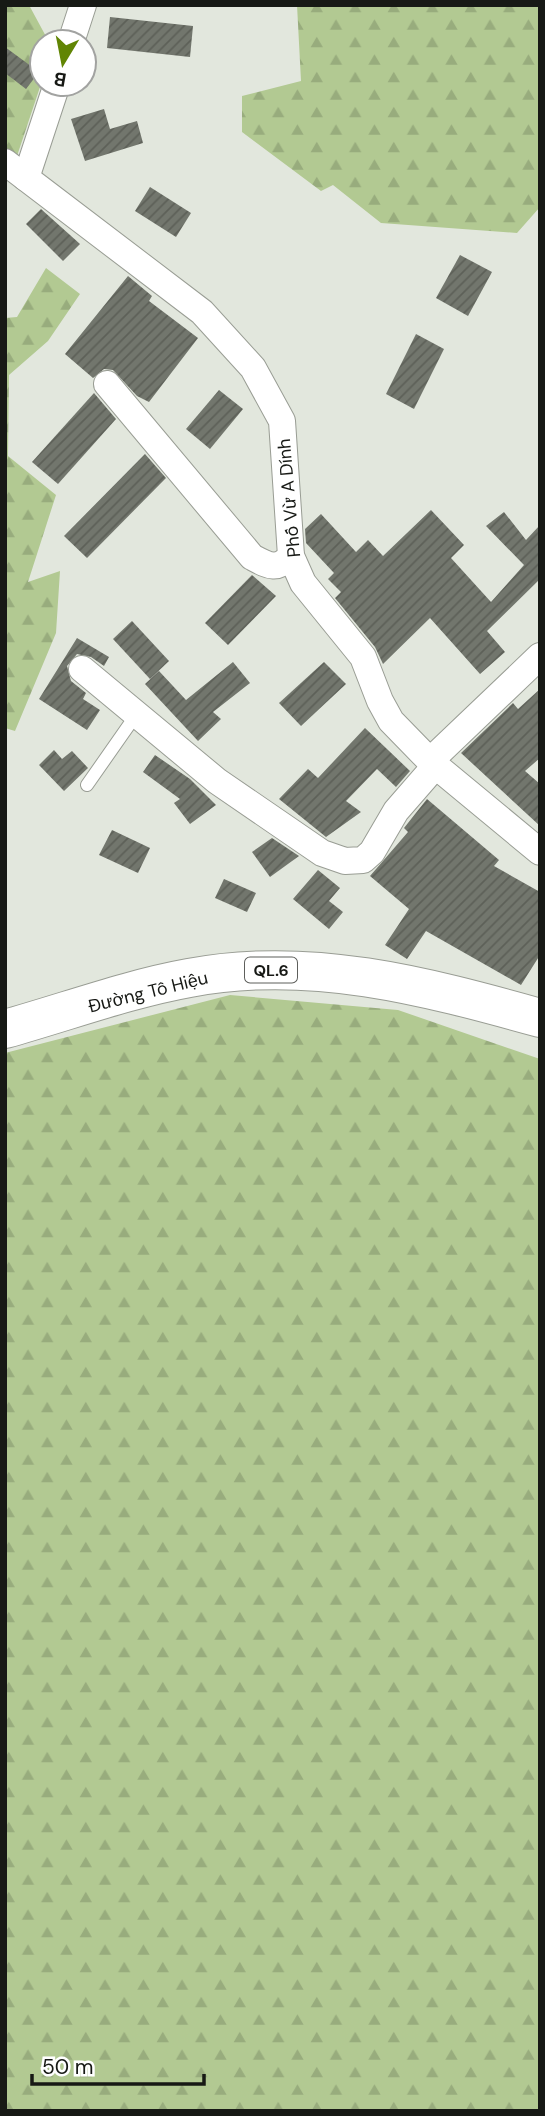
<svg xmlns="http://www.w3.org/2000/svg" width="545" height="2116" font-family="'DM Sans',sans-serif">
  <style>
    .forest { fill: url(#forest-firs) }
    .building { fill: url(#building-hatch) }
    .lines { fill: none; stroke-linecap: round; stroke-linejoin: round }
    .lane-casing { stroke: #999d94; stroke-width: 14 }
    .street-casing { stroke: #999d94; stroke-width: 28 }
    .highway-casing { stroke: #999d94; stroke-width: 40 }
    .lane { stroke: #fff; stroke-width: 12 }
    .street { stroke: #fff; stroke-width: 26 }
    .highway { stroke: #fff; stroke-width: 38 }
    .labels { text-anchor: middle; stroke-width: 5; stroke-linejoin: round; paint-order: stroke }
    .shield { fill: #fff; stroke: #5d5e5b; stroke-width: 2 }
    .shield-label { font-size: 16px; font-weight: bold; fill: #171915 }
    .street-label { font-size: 18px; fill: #171915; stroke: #fff }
  </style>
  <defs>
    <pattern id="forest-firs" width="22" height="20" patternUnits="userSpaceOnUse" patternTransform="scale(1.75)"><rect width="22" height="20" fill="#b2c992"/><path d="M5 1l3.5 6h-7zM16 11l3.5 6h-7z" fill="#98ac7d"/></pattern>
    <pattern id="building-hatch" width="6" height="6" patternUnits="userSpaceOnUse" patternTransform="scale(1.75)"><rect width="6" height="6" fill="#72766d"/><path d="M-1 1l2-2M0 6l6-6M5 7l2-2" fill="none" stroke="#5d6058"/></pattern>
  </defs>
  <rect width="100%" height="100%" fill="#e2e7dd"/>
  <g class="forest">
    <path d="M 5,5 L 29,5 L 49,42 L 42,42 L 42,81 L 13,168 L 5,177 Z"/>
    <path d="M 297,5 L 540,5 L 540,207 L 517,233 L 381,223 L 333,185 L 321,191 L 242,132 L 242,96 L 301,81 Z"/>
    <path d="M 46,268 L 80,294 L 48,341 L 9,375 L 8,456 L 56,495 L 28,582 L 60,571 L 56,633 L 15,731 L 5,728 L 5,318 L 17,317 Z"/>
    <path d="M 230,995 L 398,1010 L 540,1059 L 540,2111 L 5,2111 L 5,1053 Z"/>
  </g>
  <g class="building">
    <path d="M 110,17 L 193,26 L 190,57 L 107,48 Z"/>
    <path d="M 5,47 L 39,72 L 26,89 L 5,73 Z"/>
    <path d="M 104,109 L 110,129 L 137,121 L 143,143 L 85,161 L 71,119 Z"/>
    <path d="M 150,187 L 191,213 L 176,237 L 135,211 Z"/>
    <path d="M 41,209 L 80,244 L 63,261 L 26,224 Z"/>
    <path d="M 460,255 L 492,272 L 468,316 L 436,298 Z"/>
    <path d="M 128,276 L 152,296 L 149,301 L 198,338 L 149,402 L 137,396 L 113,370 L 104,369 L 93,378 L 65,354 Z"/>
    <path d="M 416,334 L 444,349 L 414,409 L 386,394 Z"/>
    <path d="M 219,390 L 243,409 L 210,449 L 186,429 Z"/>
    <path d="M 94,393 L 116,419 L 58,484 L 32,462 Z"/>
    <path d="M 145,454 L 166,478 L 87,558 L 64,536 Z"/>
    <path d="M 431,510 L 464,545 L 451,558 L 491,602 L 524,565 L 486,526 L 504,512 L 526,540 L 540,525 L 540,579 L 487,631 L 505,652 L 480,674 L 430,618 L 383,664 L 375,647 L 335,598 L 341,592 L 328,579 L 334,573 L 306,543 L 305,529 L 321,514 L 356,552 L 368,540 L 383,556 Z"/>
    <path d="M 252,575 L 276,596 L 228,645 L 205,623 Z"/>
    <path d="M 132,621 L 169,661 L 150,679 L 113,639 Z"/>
    <path d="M 77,638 L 109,657 L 104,666 L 91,657 L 77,654 L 67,666 L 71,681 L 86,693 L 83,699 L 100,710 L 87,730 L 39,699 Z"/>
    <path d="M 233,662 L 250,683 L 213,712 L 221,719 L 198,741 L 145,684 L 159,671 L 186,700 Z"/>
    <path d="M 324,662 L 346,684 L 301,726 L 279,703 Z"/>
    <path d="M 540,689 L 540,758 L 525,771 L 540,784 L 540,826 L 461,753 L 513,703 L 518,709 Z"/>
    <path d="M 365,728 L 410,771 L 396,787 L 377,769 L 346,801 L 361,812 L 326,837 L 279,799 L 308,769 L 318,778 Z"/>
    <path d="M 54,750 L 62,759 L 72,751 L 88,768 L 64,791 L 39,765 Z"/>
    <path d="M 155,755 L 190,779 L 216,805 L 190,824 L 174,803 L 180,799 L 143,772 Z"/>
    <path d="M 427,799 L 499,860 L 494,866 L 540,892 L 540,955 L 521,985 L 426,931 L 407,959 L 385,945 L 409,909 L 370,876 L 408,832 L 404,828 Z"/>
    <path d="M 112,830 L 150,848 L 138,873 L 99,855 Z"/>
    <path d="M 272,838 L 299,856 L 270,877 L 252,852 Z"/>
    <path d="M 318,870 L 340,888 L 329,901 L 343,912 L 329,929 L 293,899 Z"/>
    <path d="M 224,879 L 256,893 L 247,912 L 215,898 Z"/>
  </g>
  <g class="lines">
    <defs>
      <path id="lane" d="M 87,785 L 136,715"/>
      <g id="street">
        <path d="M 71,42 L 83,5"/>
        <path d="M 5,162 L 202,312 L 253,368 L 282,421 L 291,556 L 303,583 L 363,657 L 380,701 L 391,721 L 430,761 L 540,852"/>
        <path d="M 26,178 L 57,84"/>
        <path d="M 107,384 L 252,557 C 269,566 277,571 291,556"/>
        <path d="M 82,669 L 217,781 L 322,853 L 345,861 L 363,860 L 372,852 L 396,811 L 436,765"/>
        <path d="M 430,761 L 540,656"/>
      </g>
      <path id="highway" d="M 5,1029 C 66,1012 128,989 189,978 C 309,955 425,986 540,1018"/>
    </defs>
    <use href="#lane" class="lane-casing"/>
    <use href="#street" class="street-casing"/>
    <use href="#highway" class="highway-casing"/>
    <use href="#lane" class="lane"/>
    <use href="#street" class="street"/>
    <use href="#highway" class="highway"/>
  </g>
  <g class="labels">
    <rect class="shield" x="245" y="957.5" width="52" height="25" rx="5"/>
    <g class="shield-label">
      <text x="271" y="976">QL.6</text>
    </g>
    <g class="street-label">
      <text transform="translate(289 498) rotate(-95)" y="6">Phố Vừ A Dính</text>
      <text transform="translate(148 992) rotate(-14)" y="6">Đường Tô Hiệu</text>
    </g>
  </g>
  <rect width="545" height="2116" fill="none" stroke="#171915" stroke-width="14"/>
  <g transform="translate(63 63) rotate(190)"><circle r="33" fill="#ffffff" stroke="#a2a3a1" stroke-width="2"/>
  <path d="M0-5L12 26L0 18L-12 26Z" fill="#618504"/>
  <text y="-10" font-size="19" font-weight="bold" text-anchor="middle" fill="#171915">B</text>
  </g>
  <path d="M32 2074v10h172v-10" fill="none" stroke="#171915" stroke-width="3.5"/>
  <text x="42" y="2074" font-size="21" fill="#171915" stroke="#ffffff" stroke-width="5" paint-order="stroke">50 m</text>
</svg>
